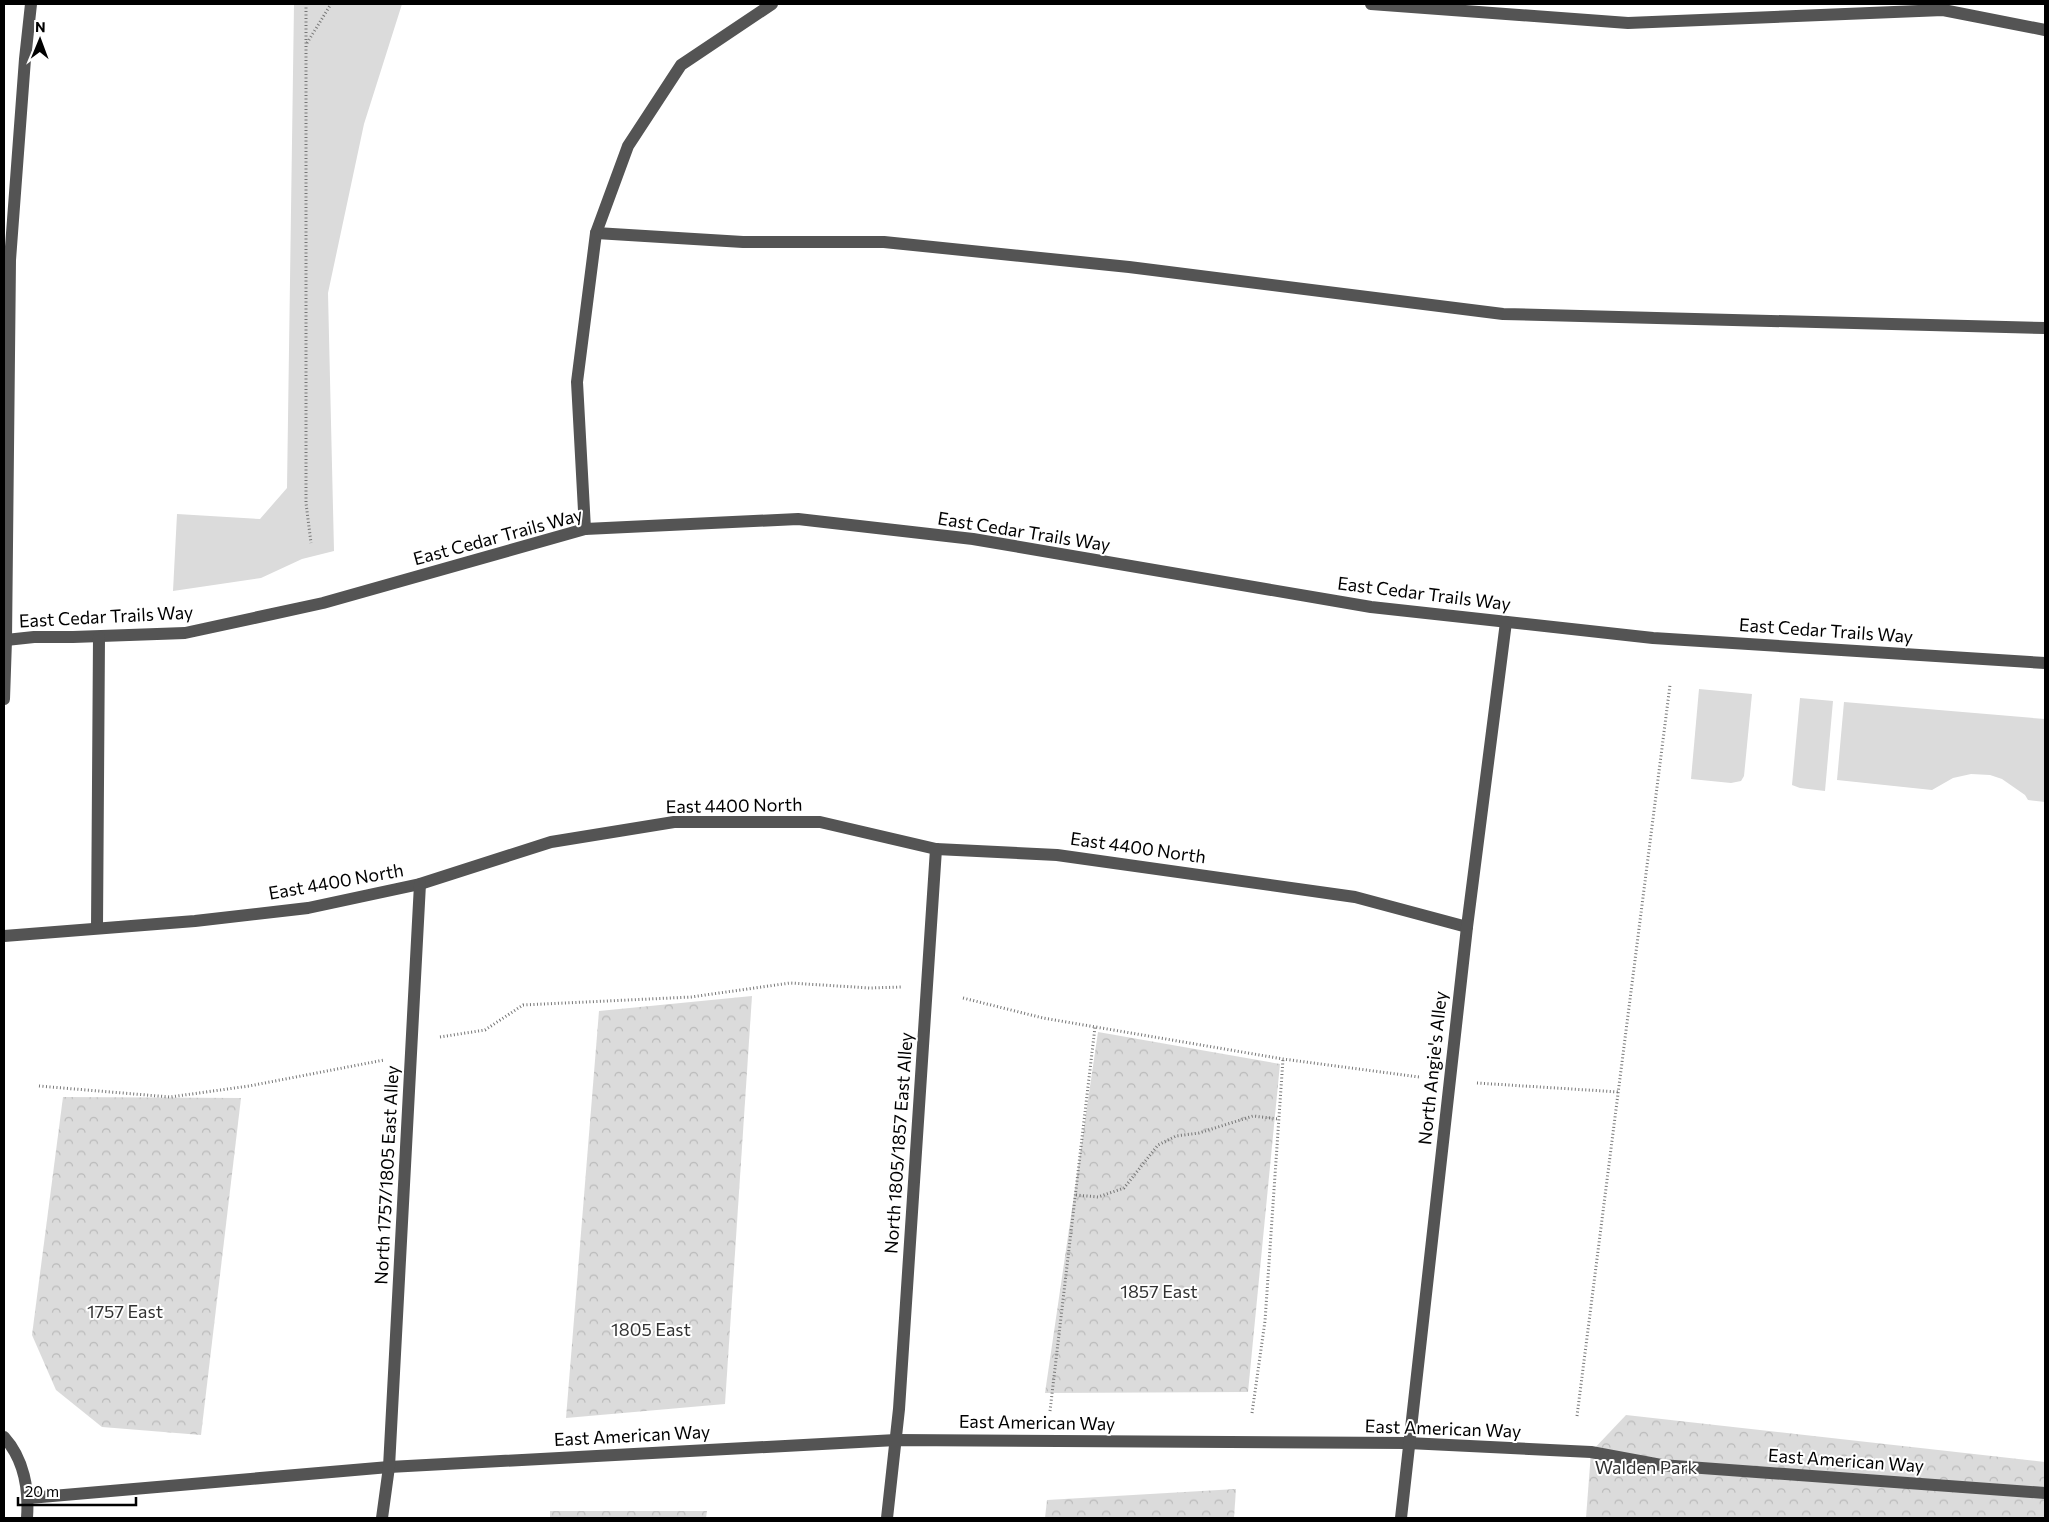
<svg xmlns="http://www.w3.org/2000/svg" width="2049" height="1522" font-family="Commissioner,sans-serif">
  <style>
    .grass { fill: #dbdbdb }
    .forest { fill: url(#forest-crowns) }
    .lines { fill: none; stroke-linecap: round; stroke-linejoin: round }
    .path { stroke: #767676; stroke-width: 3; stroke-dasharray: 1 2.5; stroke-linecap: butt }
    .minor { stroke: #545454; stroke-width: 12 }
    .labels { text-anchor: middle; stroke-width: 4; stroke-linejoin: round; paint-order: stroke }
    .street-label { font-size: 18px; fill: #000; stroke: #fff }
    .park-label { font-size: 18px; fill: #323232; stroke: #fff }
  </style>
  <defs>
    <pattern id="forest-crowns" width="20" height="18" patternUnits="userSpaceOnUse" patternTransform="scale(1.25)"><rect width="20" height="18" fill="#dbdbdb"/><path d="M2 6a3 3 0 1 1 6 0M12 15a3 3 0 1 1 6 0" fill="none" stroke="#bababa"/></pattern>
  </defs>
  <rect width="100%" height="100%" fill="#fff"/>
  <g class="grass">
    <path d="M 294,4 L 402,4 L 364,124 L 328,293 L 334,551 L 302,559 L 261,578 L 173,591 L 177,514 L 260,519 L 287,488 Z"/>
    <path d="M 1699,689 L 1752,694 L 1744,776 L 1741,781 L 1731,783 L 1691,779 Z"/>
    <path d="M 1800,698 L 1833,701 L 1825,791 L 1800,788 L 1792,785 Z"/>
    <path d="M 1844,702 L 2045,719 L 2045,802 L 2028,800 L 2025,795 L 2002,779 L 1990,775 L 1971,774 L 1953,778 L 1932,790 L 1837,780 Z"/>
  </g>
  <g class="forest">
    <path d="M 752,996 L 725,1404 L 566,1418 L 599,1011 Z"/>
    <path d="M 1098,1032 L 1280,1064 L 1248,1392 L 1045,1393 Z"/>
    <path d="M 63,1097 L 241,1098 L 201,1435 L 102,1427 L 56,1390 L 32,1335 Z"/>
    <path d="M 1626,1415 L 2045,1462 L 2045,1518 L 1586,1518 L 1591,1452 Z"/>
    <path d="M 1236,1489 L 1234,1518 L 1045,1518 L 1047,1500 Z"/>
    <path d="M 550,1511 L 707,1511 L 706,1518 L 550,1518 Z"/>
  </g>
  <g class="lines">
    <g class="path">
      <path d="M 306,4 L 306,503 L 311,543"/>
      <path d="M 307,43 L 331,4"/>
      <path d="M 963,998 L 1043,1018 L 1283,1059 L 1419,1077"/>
      <path d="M 440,1037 L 485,1030 L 523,1005 L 691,997 L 790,983 L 870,988 L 901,987"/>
      <path d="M 1477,1083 L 1619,1092"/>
      <path d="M 39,1086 L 170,1097 L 249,1086 L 384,1060"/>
      <path d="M 1076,1195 L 1098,1197 L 1124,1188 L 1158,1145 L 1176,1136 L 1199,1133 L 1253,1116 L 1279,1119"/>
      <path d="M 1050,1411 L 1095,1027"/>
      <path d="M 1252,1413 L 1265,1321 L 1283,1059"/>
      <path d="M 1577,1416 L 1670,685"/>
    </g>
    <g class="minor">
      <path d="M 1371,4 L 1628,23 L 1943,10 L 2045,30"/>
      <path d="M 596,233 L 743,242 L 884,242 L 1129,267 L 1503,314 L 2045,328"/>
      <path d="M 585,529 L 577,382 L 596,233 L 628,146 L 681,65 L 772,4"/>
      <path d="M 6,640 L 34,637 L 73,637 L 185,633 L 323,603 L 585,529 L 798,519 L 973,539 L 1371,607 L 1653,638 L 2045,663"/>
      <path d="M 4,699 L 6,640 L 10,260 L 25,59 L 31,4"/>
      <path d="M 97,928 L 99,637"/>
      <path d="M 4,936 L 195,921 L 308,908 L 420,884 L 551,842 L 674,822 L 820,822 L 936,849 L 1057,855 L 1355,897 L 1467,927"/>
      <path d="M 4,1437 C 24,1459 29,1490 27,1518"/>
      <path d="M 29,1498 L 389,1467 L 896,1440 L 1408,1443 L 1591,1452 L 1661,1465 L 2045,1493"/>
      <path d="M 382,1518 L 389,1467 L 420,884"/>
      <path d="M 887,1518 L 899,1409 L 936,849"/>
      <path d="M 1401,1518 L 1467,927 L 1506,622"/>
    </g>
  </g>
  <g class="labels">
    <g class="street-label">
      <text transform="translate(1024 532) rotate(9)" y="6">East Cedar Trails Way</text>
      <text transform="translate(498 537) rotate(-15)" y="6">East Cedar Trails Way</text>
      <text transform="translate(1424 594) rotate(7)" y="6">East Cedar Trails Way</text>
      <text transform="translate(106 617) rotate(-3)" y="6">East Cedar Trails Way</text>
      <text transform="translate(1826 631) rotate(4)" y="6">East Cedar Trails Way</text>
      <text transform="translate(734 806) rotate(-1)" y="6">East 4400 North</text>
      <text transform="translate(1138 848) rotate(8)" y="6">East 4400 North</text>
      <text transform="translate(336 882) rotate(-10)" y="6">East 4400 North</text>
      <text transform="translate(1433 1068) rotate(-84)" y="6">North Angie's Alley</text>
      <text transform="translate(899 1143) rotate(-86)" y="6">North 1805/1857 East Alley</text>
      <text transform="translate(387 1175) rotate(-87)" y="6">North 1757/1805 East Alley</text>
      <text transform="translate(1037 1423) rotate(1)" y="6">East American Way</text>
      <text transform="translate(1443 1429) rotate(2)" y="6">East American Way</text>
      <text transform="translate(632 1436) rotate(-3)" y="6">East American Way</text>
      <text transform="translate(1846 1461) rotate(4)" y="6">East American Way</text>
    </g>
    <g class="park-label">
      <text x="1159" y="1298">1857 East</text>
      <text x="125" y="1318">1757 East</text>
      <text x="651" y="1336">1805 East</text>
      <text x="1646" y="1474">Walden Park</text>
    </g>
  </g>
  <rect width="2049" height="1522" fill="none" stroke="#000000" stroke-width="10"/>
  <g transform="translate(40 40) rotate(1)" stroke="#ffffff" stroke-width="4" paint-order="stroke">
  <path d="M0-4L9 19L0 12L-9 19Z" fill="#000000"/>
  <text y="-8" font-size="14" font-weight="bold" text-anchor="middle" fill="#000000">N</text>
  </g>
  <path d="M18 1497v8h118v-8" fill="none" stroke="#000000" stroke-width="2.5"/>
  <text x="25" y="1497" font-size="15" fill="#000000" stroke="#ffffff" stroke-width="4" paint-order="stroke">20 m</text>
</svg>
